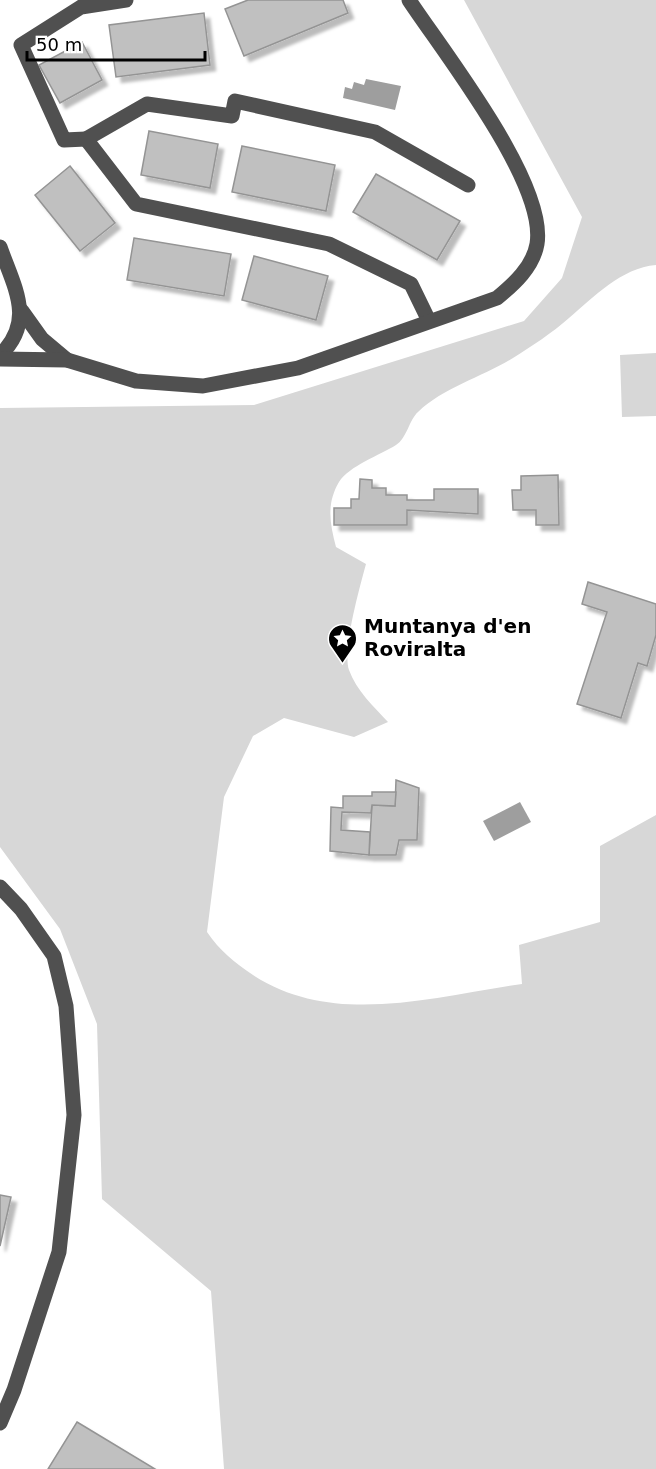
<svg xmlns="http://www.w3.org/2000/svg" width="656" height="1469" font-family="'DejaVu Sans',sans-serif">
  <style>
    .green { fill: #d7d7d7 }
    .water { fill: #9e9e9e }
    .building { fill: #c0c0c0; stroke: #949494; stroke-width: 1.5; filter: url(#shadow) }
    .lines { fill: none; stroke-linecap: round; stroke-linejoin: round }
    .minor { stroke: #505050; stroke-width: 15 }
    .labels { text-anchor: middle; stroke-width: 4.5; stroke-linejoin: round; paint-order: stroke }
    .poi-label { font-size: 20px; font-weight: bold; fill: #000; stroke: #fff; text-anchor: start }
  </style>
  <defs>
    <filter id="shadow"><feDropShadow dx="5.5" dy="5.5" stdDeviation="1.5" flood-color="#0004"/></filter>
  </defs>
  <rect width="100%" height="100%" fill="#fff"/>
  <g class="green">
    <path d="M 464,0 L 656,0 L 656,265 C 621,268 594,297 569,318 C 552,333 532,346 513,358 C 483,377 444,387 418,412 C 409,420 407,438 396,445 C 380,455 349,466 339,482 C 326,504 330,524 336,547 L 366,564 C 360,586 342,650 349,670 C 356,690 374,707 388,722 L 354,737 L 284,718 L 253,736 L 224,797 L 207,932 C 220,951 234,962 253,975 C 335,1028 434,996 522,984 L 519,945 L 600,922 L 600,846 L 656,815 L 656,1469 L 224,1469 L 211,1291 L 102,1199 L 97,1024 L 60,929 L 0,847 L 0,408 L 254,405 L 524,321 L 562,278 L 582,217 Z"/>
    <path d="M 656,353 L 656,416 L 622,417 L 620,355 Z"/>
  </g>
  <g class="water">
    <path d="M 366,79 L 401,86 L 395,110 L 343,98 L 345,87 L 352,89 L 354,82 L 364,85 Z"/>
    <path d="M 520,802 L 531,822 L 494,841 L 483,821 Z"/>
  </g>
  <g class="building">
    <path d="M 248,0 L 343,0 L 348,13 L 244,56 L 225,9 Z"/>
    <path d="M 204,13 L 210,65 L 116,77 L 109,25 Z"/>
    <path d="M 82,42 L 102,80 L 60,103 L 39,65 Z"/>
    <path d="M 149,131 L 218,144 L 210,188 L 141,175 Z"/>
    <path d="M 242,146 L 335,165 L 326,211 L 232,192 Z"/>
    <path d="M 70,166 L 115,223 L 80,251 L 35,195 Z"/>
    <path d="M 376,174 L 460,221 L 437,260 L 353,212 Z"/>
    <path d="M 134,238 L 231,254 L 224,296 L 127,280 Z"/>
    <path d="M 254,256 L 328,276 L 316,320 L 242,300 Z"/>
    <path d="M 558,475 L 559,525 L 536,525 L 536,510 L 513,510 L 512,490 L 521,490 L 521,476 Z"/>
    <path d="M 360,479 L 372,480 L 372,488 L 386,488 L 386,495 L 407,495 L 407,500 L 434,500 L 434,489 L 478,489 L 478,514 L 407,510 L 407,525 L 334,525 L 334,508 L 351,508 L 351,499 L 359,499 Z"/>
    <path d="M 588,582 L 656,604 L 656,635 L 647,666 L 638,663 L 621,718 L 577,704 L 607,612 L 582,604 Z"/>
    <path d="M 396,780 L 419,788 L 417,840 L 399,840 L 396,855 L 369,855 L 372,805 L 395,806 Z"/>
    <path d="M 372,792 L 396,792 L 395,806 L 372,805 L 371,813 L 342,812 L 341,830 L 370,832 L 369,855 L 330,851 L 331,807 L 343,808 L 343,796 L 372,796 Z"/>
    <path d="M 0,1195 L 11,1197 L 0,1246 Z"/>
    <path d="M 77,1422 L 155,1469 L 48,1469 Z"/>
  </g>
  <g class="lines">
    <g class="minor">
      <path d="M 86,139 L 64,140 L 21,45 L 81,7 L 126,0"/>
      <path d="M 0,247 C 14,287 36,321 0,355"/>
      <path d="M 22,311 L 42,339 L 67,360"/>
      <path d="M 429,321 L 411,284 L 329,244 L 136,204 L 86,139 L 147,104 L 232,116 L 235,101 L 375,132 L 468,185"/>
      <path d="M 0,359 L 67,360 L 136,381 L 203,386 L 298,368 L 497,298 C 514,284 533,267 537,244 C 547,183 444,53 409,0"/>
      <path d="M 0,887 L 21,909 L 54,956 L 66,1006 L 74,1115 L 59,1252 L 14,1390 L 0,1423"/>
    </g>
  </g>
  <defs>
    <symbol id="sight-pin" viewBox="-11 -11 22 30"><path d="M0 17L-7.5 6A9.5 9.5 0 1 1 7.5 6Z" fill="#000" stroke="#fff"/><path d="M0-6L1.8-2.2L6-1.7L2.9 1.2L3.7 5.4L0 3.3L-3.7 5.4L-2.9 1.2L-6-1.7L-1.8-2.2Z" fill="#fff"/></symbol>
  </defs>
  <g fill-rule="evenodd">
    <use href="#sight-pin" x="326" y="622" width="33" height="45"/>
  </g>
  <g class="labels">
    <g class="poi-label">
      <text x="364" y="633">Muntanya d'en<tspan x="364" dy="23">Roviralta</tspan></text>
    </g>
  </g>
  <path d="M27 51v9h178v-9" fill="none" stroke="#000000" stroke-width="3"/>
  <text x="36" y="51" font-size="18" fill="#000000" stroke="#ffffff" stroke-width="4.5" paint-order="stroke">50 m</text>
</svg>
